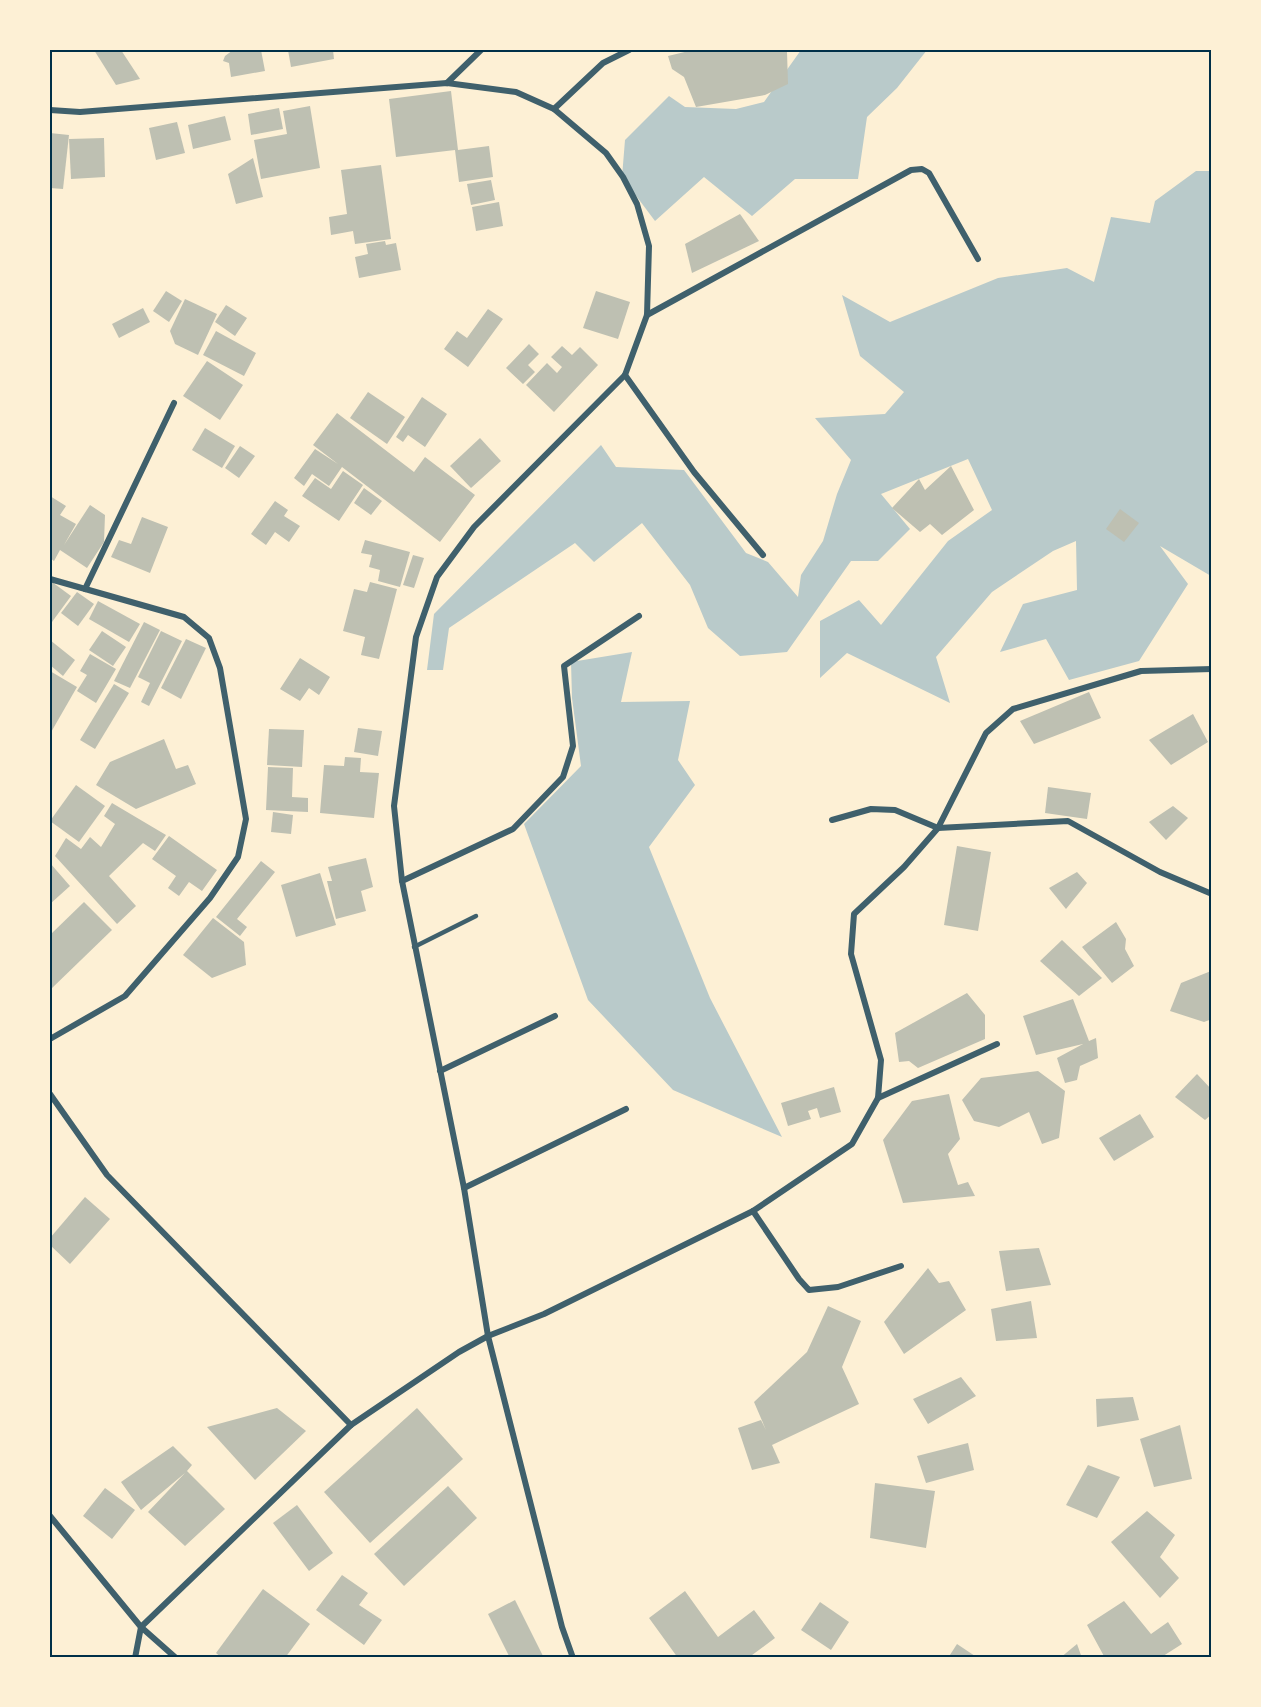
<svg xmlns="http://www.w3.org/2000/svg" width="1261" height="1707" font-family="Karla,sans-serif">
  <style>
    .green { fill: #b9caca }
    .building { fill: #bec0b2 }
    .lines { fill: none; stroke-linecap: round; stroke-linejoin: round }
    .service { stroke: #3f606c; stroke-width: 4.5 }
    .minor { stroke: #3f606c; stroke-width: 6 }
    .neatline { fill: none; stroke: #003049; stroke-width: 2 }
  </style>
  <rect width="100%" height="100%" fill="#fdf0d5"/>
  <g class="green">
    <path d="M 801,50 L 927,50 L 897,88 L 867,117 L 858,179 L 795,179 L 752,216 L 704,177 L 655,221 L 622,177 L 625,140 L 669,96 L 685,107 L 736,109 L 764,102 Z"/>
    <path d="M 1196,171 L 1211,171 L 1211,576 L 1160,546 L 1188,584 L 1139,661 L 1069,680 L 1046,639 L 1000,652 L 1023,604 L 1077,590 L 1076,541 L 1053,551 L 992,592 L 936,657 L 950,703 L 847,653 L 820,678 L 820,621 L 859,600 L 881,625 L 948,541 L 992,510 L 968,459 L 881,494 L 910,529 L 878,561 L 851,561 L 787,652 L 740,656 L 708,628 L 690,585 L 642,523 L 594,562 L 575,543 L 449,628 L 443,670 L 427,670 L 434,614 L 601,445 L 616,467 L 684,470 L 746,553 L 768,562 L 798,597 L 801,575 L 823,541 L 837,494 L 851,460 L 815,418 L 885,414 L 904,392 L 860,356 L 842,295 L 890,322 L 998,278 L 1067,268 L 1094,282 L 1111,217 L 1150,223 L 1155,201 Z"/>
    <path d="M 632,652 L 621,702 L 690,701 L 678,760 L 695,785 L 649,847 L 710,998 L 782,1137 L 673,1090 L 588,1000 L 524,824 L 581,766 L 572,698 L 571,662 Z"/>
  </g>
  <g class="building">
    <path d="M 94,50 L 121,50 L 140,79 L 116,85 Z"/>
    <path d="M 233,50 L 261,50 L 265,71 L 231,77 L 229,63 L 223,61 L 225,56 Z"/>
    <path d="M 288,50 L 333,50 L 334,59 L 291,67 Z"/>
    <path d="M 693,50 L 793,50 L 787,52 L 788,84 L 765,95 L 696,107 L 684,77 L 672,69 L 668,56 Z"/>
    <path d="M 451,91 L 458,150 L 489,146 L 493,177 L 459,182 L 455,150 L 396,157 L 389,99 Z"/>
    <path d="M 310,106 L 320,168 L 261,179 L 254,140 L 287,134 L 283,111 Z"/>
    <path d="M 279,108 L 283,129 L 251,135 L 248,114 Z"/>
    <path d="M 225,116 L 231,140 L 193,149 L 188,125 Z"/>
    <path d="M 177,122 L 185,153 L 156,160 L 149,128 Z"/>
    <path d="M 50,133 L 69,135 L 63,189 L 50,188 Z"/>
    <path d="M 104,138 L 105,177 L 71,179 L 69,139 Z"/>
    <path d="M 253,158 L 263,197 L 236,204 L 228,174 Z"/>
    <path d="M 381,165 L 391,239 L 355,244 L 353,231 L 331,235 L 329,217 L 347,214 L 341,170 Z"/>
    <path d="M 491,180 L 495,200 L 471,205 L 467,184 Z"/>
    <path d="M 499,202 L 503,226 L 476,231 L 472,207 Z"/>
    <path d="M 740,214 L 759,241 L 692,273 L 685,244 Z"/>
    <path d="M 385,241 L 386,245 L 396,243 L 401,270 L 359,278 L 355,257 L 368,254 L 366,244 Z"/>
    <path d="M 166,291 L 182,301 L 169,322 L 153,311 Z"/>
    <path d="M 596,291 L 630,302 L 618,339 L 583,328 Z"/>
    <path d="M 185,299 L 217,314 L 198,355 L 175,344 L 170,331 Z"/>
    <path d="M 226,305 L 247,318 L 235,336 L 215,322 Z"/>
    <path d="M 143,308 L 150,322 L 119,338 L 112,324 Z"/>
    <path d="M 488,309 L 503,319 L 468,367 L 444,349 L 457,331 L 467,338 Z"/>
    <path d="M 216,331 L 256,353 L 244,376 L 203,355 Z"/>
    <path d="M 529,344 L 539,354 L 528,365 L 535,372 L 523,384 L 506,368 Z"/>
    <path d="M 562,346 L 572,355 L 580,347 L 598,365 L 554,412 L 526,385 L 547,363 L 557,373 L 562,367 L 551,357 Z"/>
    <path d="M 207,361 L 243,385 L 220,420 L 183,396 Z"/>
    <path d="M 368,392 L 405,417 L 387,444 L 350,418 Z"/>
    <path d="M 422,397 L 447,414 L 425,447 L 408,435 L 403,442 L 396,437 Z"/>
    <path d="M 337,413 L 414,472 L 425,457 L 475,495 L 440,542 L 342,467 L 329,486 L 312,474 L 304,486 L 294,478 L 315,449 L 338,464 L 313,445 Z"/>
    <path d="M 205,428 L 235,446 L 222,468 L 192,450 Z"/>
    <path d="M 480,438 L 501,461 L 471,488 L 450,466 Z"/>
    <path d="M 240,446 L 255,456 L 239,478 L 225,468 Z"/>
    <path d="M 951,466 L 974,510 L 942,535 L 930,524 L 920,532 L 892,508 L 919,479 L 925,490 Z"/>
    <path d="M 343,471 L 363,485 L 339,521 L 302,496 L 315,478 L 331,489 Z"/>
    <path d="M 364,488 L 382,501 L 371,515 L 354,503 Z"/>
    <path d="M 50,496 L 66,506 L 60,515 L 76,524 L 64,545 L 90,505 L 105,515 L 104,542 L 87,568 L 60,550 L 54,561 L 50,558 Z"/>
    <path d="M 275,501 L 288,510 L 284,516 L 300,526 L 289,542 L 275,532 L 266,545 L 251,534 Z"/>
    <path d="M 1120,509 L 1139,523 L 1124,542 L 1106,529 Z"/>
    <path d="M 142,517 L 168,527 L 150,573 L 111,557 L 119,540 L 131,544 Z"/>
    <path d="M 365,540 L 410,552 L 400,587 L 378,581 L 380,570 L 369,567 L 372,555 L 361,553 Z"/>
    <path d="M 413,555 L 424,558 L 414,588 L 403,585 Z"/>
    <path d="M 52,582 L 71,596 L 52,622 L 50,621 Z"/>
    <path d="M 370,582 L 397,589 L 379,659 L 361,655 L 365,637 L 343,631 L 354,589 L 367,592 Z"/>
    <path d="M 77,592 L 94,604 L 78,626 L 61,613 Z"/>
    <path d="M 98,601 L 140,624 L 129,642 L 89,619 Z"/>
    <path d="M 144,622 L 160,630 L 130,688 L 114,681 Z"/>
    <path d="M 102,631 L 126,647 L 113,666 L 89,650 Z"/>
    <path d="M 161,631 L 182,641 L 149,706 L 141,702 L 150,683 L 138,677 Z"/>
    <path d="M 186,639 L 206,648 L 181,699 L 161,688 Z"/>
    <path d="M 50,640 L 75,660 L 63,676 L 50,665 Z"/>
    <path d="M 90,654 L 116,669 L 96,703 L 77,691 L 87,675 L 80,671 Z"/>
    <path d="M 300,658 L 330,677 L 319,695 L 309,688 L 300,701 L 280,689 Z"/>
    <path d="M 50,671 L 77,687 L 50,734 Z"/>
    <path d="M 114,684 L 129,693 L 95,749 L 80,740 Z"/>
    <path d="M 1089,692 L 1101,718 L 1034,744 L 1020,721 Z"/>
    <path d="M 1193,714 L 1208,742 L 1171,765 L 1149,740 Z"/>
    <path d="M 358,728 L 382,731 L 378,756 L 354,752 Z"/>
    <path d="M 269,729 L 304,730 L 302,767 L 267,765 Z"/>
    <path d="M 164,739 L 176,769 L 188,765 L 196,784 L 136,809 L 96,785 L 110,762 Z"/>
    <path d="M 345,757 L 361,758 L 360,772 L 379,773 L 374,818 L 320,813 L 324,765 L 344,766 Z"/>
    <path d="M 268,767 L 293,768 L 292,797 L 308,798 L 308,812 L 266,810 Z"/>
    <path d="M 76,785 L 105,806 L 79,842 L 50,821 Z"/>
    <path d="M 1048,787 L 1091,793 L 1087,819 L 1045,813 Z"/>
    <path d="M 112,803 L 166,835 L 155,851 L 143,843 L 109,876 L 136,906 L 117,924 L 55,856 L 66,838 L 81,849 L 90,837 L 101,847 L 115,824 L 104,816 Z"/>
    <path d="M 1173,806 L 1188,818 L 1166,840 L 1149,822 Z"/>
    <path d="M 273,812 L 293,815 L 291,834 L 271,832 Z"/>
    <path d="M 169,836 L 217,870 L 202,891 L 189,882 L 179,896 L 168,888 L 176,876 L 152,859 Z"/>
    <path d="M 957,846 L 991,852 L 978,931 L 944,925 Z"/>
    <path d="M 366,858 L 373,887 L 361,891 L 366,911 L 336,919 L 327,881 L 332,881 L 328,867 Z"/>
    <path d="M 261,861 L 275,872 L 237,919 L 247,927 L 240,936 L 216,917 Z"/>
    <path d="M 50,863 L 70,886 L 50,904 Z"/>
    <path d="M 1077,872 L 1087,883 L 1066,909 L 1049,888 Z"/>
    <path d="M 320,873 L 336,925 L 296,937 L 281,885 Z"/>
    <path d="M 84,902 L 112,930 L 50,990 L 50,935 Z"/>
    <path d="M 213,918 L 244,942 L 246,965 L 212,978 L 183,955 Z"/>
    <path d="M 1116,922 L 1126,939 L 1125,949 L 1134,966 L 1112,983 L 1082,947 Z"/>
    <path d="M 1062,940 L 1102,978 L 1079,996 L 1040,961 Z"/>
    <path d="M 1211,971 L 1212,1019 L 1204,1022 L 1170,1011 L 1181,983 Z"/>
    <path d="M 967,993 L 985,1015 L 985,1039 L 918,1068 L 909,1061 L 899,1062 L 895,1033 Z"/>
    <path d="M 1073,999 L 1089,1041 L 1096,1038 L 1098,1058 L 1080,1066 L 1077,1080 L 1065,1083 L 1057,1058 L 1083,1044 L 1036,1055 L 1023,1016 Z"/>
    <path d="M 1038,1071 L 1065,1091 L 1059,1138 L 1042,1144 L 1029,1112 L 999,1127 L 974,1121 L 962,1100 L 981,1078 Z"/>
    <path d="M 1197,1074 L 1212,1090 L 1212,1114 L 1205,1120 L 1175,1097 Z"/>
    <path d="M 834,1087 L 841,1112 L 820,1118 L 817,1108 L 808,1111 L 811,1119 L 788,1126 L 781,1103 Z"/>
    <path d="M 949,1094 L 960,1139 L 948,1154 L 958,1185 L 968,1182 L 975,1196 L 903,1203 L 883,1140 L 912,1101 Z"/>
    <path d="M 1140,1114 L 1154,1137 L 1114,1161 L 1099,1138 Z"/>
    <path d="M 85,1197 L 110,1219 L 70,1264 L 50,1245 L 50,1238 Z"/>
    <path d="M 1039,1248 L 1051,1285 L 1006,1291 L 999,1251 Z"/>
    <path d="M 928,1268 L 939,1283 L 949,1281 L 966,1310 L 904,1354 L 884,1322 Z"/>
    <path d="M 1031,1301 L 1037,1338 L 996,1341 L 991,1309 Z"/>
    <path d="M 828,1306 L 861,1321 L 842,1367 L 859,1404 L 772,1445 L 780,1463 L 752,1470 L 738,1428 L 761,1420 L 766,1430 L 754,1402 L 807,1352 Z"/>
    <path d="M 961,1377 L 976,1396 L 928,1424 L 913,1399 Z"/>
    <path d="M 1133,1397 L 1139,1420 L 1097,1427 L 1096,1399 Z"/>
    <path d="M 277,1408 L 306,1431 L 255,1480 L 207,1427 Z"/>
    <path d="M 417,1408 L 463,1459 L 370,1543 L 324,1492 Z"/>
    <path d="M 1180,1425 L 1192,1479 L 1154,1487 L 1140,1439 Z"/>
    <path d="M 968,1443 L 974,1470 L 926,1483 L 917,1456 Z"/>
    <path d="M 173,1446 L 192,1465 L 187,1471 L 225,1509 L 185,1546 L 148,1512 L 185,1473 L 141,1510 L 121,1482 Z"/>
    <path d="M 1088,1465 L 1120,1477 L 1097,1518 L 1066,1505 Z"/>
    <path d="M 875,1483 L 935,1491 L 926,1548 L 870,1538 Z"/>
    <path d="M 448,1486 L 477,1518 L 404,1586 L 374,1554 Z"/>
    <path d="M 105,1488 L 135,1510 L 112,1539 L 83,1516 Z"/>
    <path d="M 297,1505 L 333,1553 L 309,1571 L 273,1523 Z"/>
    <path d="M 1147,1511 L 1175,1535 L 1160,1557 L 1179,1578 L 1160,1598 L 1111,1542 Z"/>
    <path d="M 342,1575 L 368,1593 L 359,1605 L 382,1620 L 364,1645 L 316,1610 Z"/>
    <path d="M 263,1589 L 310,1624 L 285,1658 L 222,1658 L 216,1653 Z"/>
    <path d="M 685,1591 L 718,1637 L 754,1610 L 775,1638 L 748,1658 L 678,1658 L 649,1618 Z"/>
    <path d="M 515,1600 L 544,1658 L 510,1658 L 488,1614 Z"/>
    <path d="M 1124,1601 L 1151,1634 L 1168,1622 L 1182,1644 L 1160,1658 L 1105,1658 L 1087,1625 Z"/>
    <path d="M 820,1602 L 849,1622 L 831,1650 L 801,1630 Z"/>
    <path d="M 957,1644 L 978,1658 L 948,1658 Z"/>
    <path d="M 1077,1644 L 1082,1658 L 1060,1658 Z"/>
  </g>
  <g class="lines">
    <path class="service" d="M 414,947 L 476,916"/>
    <g class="minor">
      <path d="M 447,83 L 481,50"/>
      <path d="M 554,109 L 603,63 L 629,50"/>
      <path d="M 50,110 L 80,112 L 447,83 L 516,92 L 554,109 L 606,153 L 623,177 L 637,204 L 649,246 L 647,315 L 625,375 L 474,527 L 437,577 L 416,637 L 394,806 L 402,881 L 464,1188 L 488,1336 L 562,1627 L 573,1658"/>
      <path d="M 647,315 L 911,170 L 922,169 L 929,173 L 978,259"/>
      <path d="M 625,375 L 694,472 L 763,555"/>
      <path d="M 50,579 L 184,617 L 209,638 L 220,668 L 246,819 L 238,857 L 210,898 L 125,996 L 50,1039"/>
      <path d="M 85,589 L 174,403"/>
      <path d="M 832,820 L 871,809 L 895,810 L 938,828 L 1068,821 L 1160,872 L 1212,894"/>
      <path d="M 402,881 L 513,829 L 563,777 L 573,746 L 564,666 L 639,616"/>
      <path d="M 440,1071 L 555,1016"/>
      <path d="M 50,1094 L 107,1175 L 351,1425"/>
      <path d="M 878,1098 L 997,1044"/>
      <path d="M 464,1188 L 626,1109"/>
      <path d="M 753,1211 L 799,1279 L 809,1290 L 838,1287 L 901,1266"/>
      <path d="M 50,1516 L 141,1627 L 176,1658"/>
      <path d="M 135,1658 L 141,1627 L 351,1425 L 459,1352 L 488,1336 L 544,1314 L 753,1211 L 852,1144 L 878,1098 L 881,1060 L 851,954 L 854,914 L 904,867 L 938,828 L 986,733 L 1013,709 L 1141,671 L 1212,669"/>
    </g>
  </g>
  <rect width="1261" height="1707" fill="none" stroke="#fdf0d5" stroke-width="102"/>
  <rect x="51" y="51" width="1159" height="1605" class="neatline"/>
</svg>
